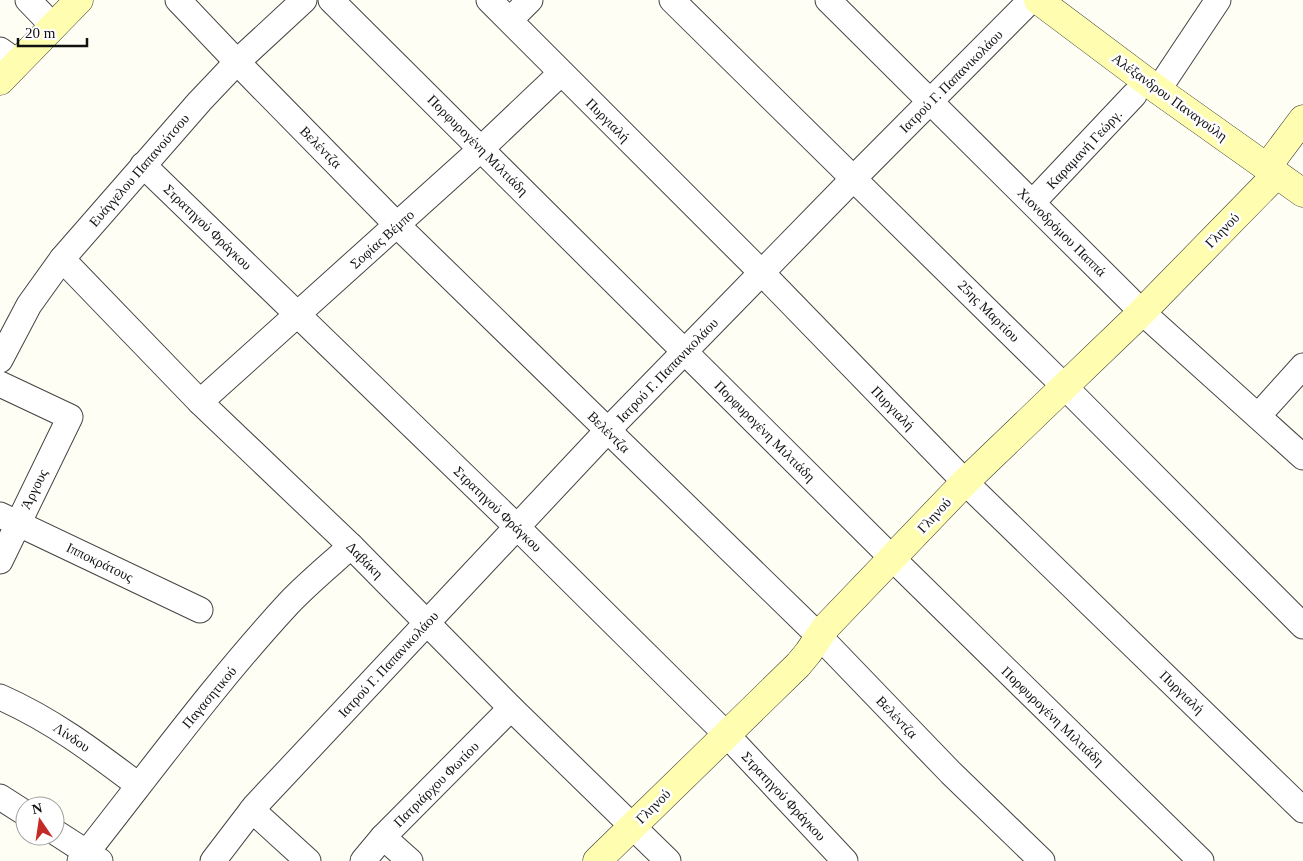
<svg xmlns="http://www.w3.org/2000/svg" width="1303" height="861" font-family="'Times New Roman',serif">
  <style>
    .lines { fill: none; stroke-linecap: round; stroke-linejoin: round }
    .street-casing { stroke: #444; stroke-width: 27 }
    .secondary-casing { stroke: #333; stroke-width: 29 }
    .street { stroke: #fff; stroke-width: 25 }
    .secondary { stroke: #fffdaf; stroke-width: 28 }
    .labels { text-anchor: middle; stroke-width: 5; stroke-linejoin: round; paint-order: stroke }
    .street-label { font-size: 14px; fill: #111; stroke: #fff }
  </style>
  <rect width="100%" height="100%" fill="#fffef4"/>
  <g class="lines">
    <defs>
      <g id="street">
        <path d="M 28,0 L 53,26"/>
        <path d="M 178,0 L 237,62 L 397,225 L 819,636 L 951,773 L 1042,861"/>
        <path d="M 331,0 L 893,559 L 1201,861"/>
        <path d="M 489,0 L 762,273 L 965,482 L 1303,810"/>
        <path d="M 672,0 L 1064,386 L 1303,626"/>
        <path d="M 828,0 L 1142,312 L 1303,457"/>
        <path d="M 510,20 L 530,0"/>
        <path d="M 0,50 L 17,62"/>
        <path d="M 1158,90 L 1218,0"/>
        <path d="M 143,165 L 517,527 L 726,734 L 845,861"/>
        <path d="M 1033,202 L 1134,95"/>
        <path d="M 62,259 L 200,402 L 351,546 L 511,708 L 668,861"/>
        <path d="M 0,360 L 29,305 L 62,259 L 200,101 L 237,62 L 304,0"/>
        <path d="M 0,384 L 70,417 L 0,561"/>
        <path d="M 200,402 L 482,148 L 561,73"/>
        <path d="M 1258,416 L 1303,366"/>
        <path d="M 0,515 L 200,610"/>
        <path d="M 0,697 C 52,720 93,751 138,785"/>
        <path d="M 0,797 L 25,813"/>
        <path d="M 252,810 L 308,861"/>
        <path d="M 55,832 L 100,861"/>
        <path d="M 383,837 L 410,861"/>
        <path d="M 80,861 C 149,774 214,684 289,603 C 308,583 330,565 351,546"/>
        <path d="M 213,861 L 255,806 L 607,431 L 854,178 L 1031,0"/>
        <path d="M 363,861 L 383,837 L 511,708"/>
      </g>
      <g id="secondary">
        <path d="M 1038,0 L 1158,90 L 1303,193"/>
        <path d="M 0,81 L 79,0"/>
        <path d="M 1267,167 L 1303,119"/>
        <path d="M 597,861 L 798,665 L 808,653 L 825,628 L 965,482 L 1142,312 L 1277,174"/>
      </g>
    </defs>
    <use href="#street" class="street-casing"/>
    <use href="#secondary" class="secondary-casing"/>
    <use href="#street" class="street"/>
    <use href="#secondary" class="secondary"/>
  </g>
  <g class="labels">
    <g class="street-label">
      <text transform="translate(951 81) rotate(-45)" y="5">Ιατρού Γ. Παπανικολάου</text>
      <text transform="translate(1170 97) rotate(36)" y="5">Αλέξανδρου Παναγούλη</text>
      <text transform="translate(608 120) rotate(45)" y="5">Πυργιαλή</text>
      <text transform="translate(478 145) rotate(45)" y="5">Πορφυρογένη Μιλτιάδη</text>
      <text transform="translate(321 147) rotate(45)" y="5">Βελέντζα</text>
      <text transform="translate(1084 149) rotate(-47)" y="5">Καραμανή Γεώργ.</text>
      <text transform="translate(139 170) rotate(-49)" y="5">Ευάγγελου Παπανούτσου</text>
      <text transform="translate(208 227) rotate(44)" y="5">Στρατηγού Φράγκου</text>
      <text transform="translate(1222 230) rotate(-46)" y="5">Γληνού</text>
      <text transform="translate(1062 232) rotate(45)" y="5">Χιονοδρόμου Παππά</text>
      <text transform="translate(382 239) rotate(-42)" y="5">Σοφίας Βέμπο</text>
      <text transform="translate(989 311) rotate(45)" y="5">25ης Μαρτίου</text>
      <text transform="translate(667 370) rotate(-46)" y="5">Ιατρού Γ. Παπανικολάου</text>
      <text transform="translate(893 408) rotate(46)" y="5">Πυργιαλή</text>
      <text transform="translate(765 431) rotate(45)" y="5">Πορφυρογένη Μιλτιάδη</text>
      <text transform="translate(609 432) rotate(44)" y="5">Βελέντζα</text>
      <text transform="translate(34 489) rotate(-64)" y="5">Άργους</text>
      <text transform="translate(498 509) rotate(44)" y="5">Στρατηγού Φράγκου</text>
      <text transform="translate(934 515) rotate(-47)" y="5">Γληνού</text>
      <text transform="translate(365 560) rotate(45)" y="5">Δαβάκη</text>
      <text transform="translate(100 562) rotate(26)" y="5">Ιπποκράτους</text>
      <text transform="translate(388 664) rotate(-47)" y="5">Ιατρού Γ. Παπανικολάου</text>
      <text transform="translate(1182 692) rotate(44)" y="5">Πυργιαλή</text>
      <text transform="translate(209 697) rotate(-50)" y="5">Παγασητικού</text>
      <text transform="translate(1053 716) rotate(44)" y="5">Πορφυρογένη Μιλτιάδη</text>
      <text transform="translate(897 717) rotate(46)" y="5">Βελέντζα</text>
      <text transform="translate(72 737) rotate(34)" y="5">Λίνδου</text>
      <text transform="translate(436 784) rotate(-45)" y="5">Πατριάρχου Φωτίου</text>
      <text transform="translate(784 796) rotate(47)" y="5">Στρατηγού Φράγκου</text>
      <text transform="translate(653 806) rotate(-45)" y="5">Γληνού</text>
    </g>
  </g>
  <g transform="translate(40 821) rotate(347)"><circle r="24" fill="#ffffff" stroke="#a0a0a0"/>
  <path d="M0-4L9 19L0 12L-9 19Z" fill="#c32c26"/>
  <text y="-8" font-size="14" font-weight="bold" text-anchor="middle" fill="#111111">N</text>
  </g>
  <path d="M18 38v8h69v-8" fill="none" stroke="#111111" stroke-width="2.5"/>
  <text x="25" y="38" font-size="15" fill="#111111" stroke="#ffffff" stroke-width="4" paint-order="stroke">20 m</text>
</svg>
